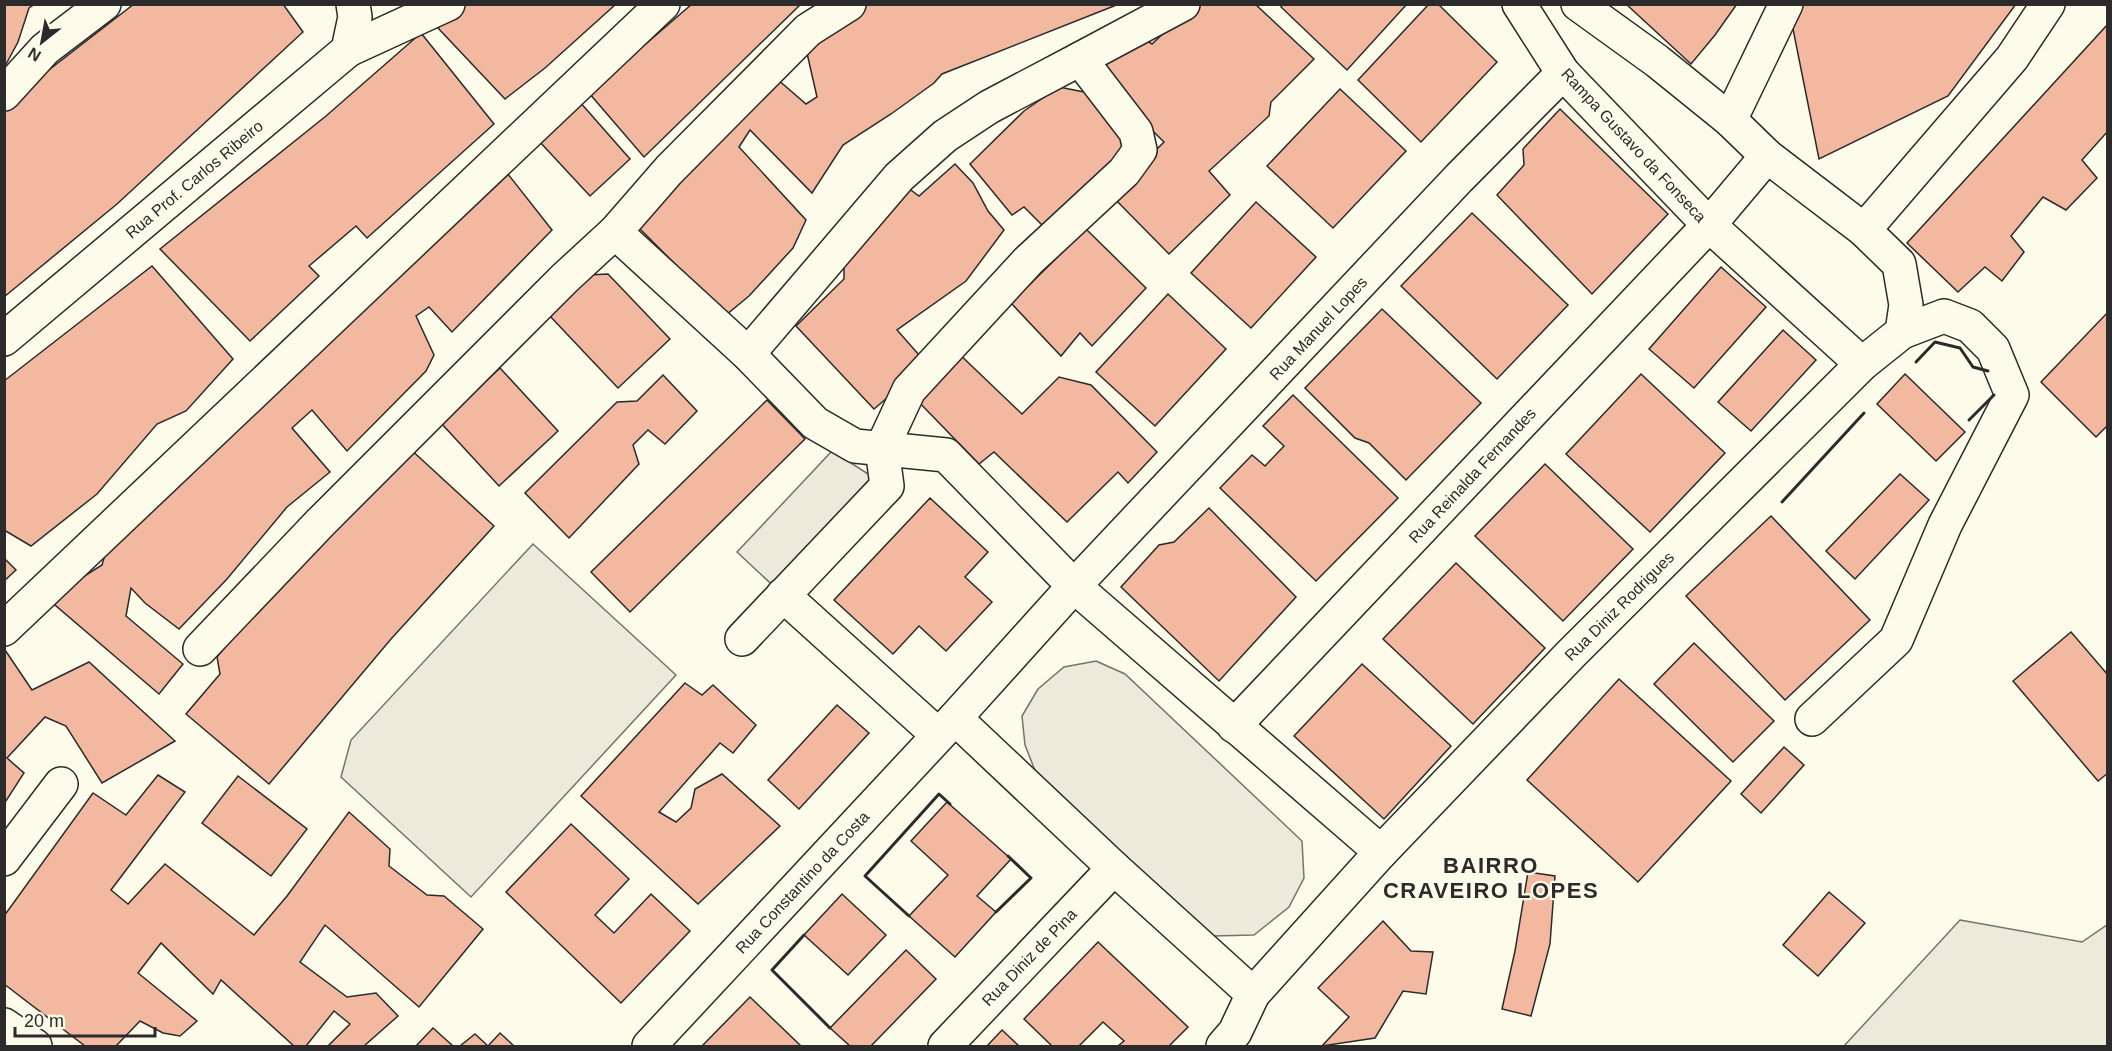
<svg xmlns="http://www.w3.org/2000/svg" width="2112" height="1051" font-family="Arial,sans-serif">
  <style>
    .green { fill: #ecebdb; stroke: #74746e; stroke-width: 1.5 }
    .parking { fill: #eceadb; stroke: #74746e; stroke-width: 1.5 }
    .building { fill: #f2b8a0; stroke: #2b2b2b; stroke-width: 1.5 }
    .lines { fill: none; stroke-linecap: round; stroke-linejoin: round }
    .minor-casing { stroke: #2b2b2b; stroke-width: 36 }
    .minor { stroke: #fdfbea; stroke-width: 33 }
    .wall { stroke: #2b2b2b; stroke-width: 3 }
    .labels { text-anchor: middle; stroke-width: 4.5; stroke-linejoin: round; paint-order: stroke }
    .street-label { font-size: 16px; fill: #2b2b2b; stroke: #fdfbea }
    .district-label { font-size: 22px; font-weight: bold; letter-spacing: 1.5px; fill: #2b2b2b; stroke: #fdfbea }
  </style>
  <rect width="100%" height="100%" fill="#fdfbea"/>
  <g class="green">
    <path d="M 533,544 L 676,675 L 471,897 L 341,777 L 351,740 Z"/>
    <path d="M 1096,661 L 1125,674 L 1302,841 L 1304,878 L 1289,907 L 1254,935 L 1212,936 L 1036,773 L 1025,745 L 1022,716 L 1038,689 L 1064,667 Z"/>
    <path d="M 1960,920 L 2082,942 L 2107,925 L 2107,1046 L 1844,1046 Z"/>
  </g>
  <path class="parking" d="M 832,451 L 887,486 L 783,595 L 737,552 Z"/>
  <g class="building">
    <path d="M 4,4 L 35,4 L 29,8 L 18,42 L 4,68 Z"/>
    <path d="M 134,4 L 283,4 L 303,32 L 117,204 L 4,297 L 4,109 L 14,97 Z"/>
    <path d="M 466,4 L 616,4 L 545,68 L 505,99 L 438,28 Z"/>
    <path d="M 692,4 L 801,4 L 644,157 L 589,93 Z"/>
    <path d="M 860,4 L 1119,4 L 942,74 L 934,83 L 891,114 L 843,145 L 812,193 L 750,130 L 739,147 L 806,220 L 793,248 L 749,296 L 726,315 L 639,228 L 769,72 L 806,104 L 817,97 L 804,40 Z"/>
    <path d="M 1199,4 L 1255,4 L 1314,59 L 1271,102 L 1269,116 L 1209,171 L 1230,195 L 1169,254 L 1111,195 L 1164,142 L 1101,80 L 1103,54 L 1136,34 L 1152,44 L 1190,8 Z"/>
    <path d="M 1283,4 L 1407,4 L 1347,70 L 1281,7 Z"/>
    <path d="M 1429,4 L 1438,4 L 1497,62 L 1421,142 L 1358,80 Z"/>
    <path d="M 1626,4 L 1737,4 L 1715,35 L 1691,64 Z"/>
    <path d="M 1794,4 L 2016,4 L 1948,96 L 1819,159 L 1790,14 Z"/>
    <path d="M 2108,24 L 2108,131 L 2082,160 L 2097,178 L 2066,210 L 2043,197 L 2011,236 L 2024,252 L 2002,281 L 1985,267 L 1958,292 L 1907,243 Z"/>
    <path d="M 421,33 L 494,124 L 367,238 L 356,226 L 309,266 L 319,276 L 250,341 L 160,249 L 326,116 Z"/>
    <path d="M 1059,87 L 1094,94 L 1134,151 L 1049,232 L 1024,207 L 1012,215 L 970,164 L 1024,111 Z"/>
    <path d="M 1340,89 L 1406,151 L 1333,228 L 1267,166 Z"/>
    <path d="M 579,101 L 630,159 L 590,196 L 539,141 Z"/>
    <path d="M 1560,109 L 1668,214 L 1592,294 L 1497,195 L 1524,165 L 1523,149 Z"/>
    <path d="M 500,164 L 552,230 L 452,332 L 429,307 L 416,316 L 434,355 L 426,371 L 347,451 L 312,410 L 292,428 L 330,472 L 287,507 L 227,579 L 179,629 L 145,603 L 131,588 L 126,616 L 183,664 L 159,694 L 48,599 L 102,565 L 109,540 Z"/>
    <path d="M 955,164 L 973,183 L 988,211 L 1004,230 L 966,281 L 897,330 L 927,364 L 874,409 L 796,326 L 844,279 L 844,263 L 908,188 L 919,196 Z"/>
    <path d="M 1256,202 L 1316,257 L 1251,328 L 1191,273 Z"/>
    <path d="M 1472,213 L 1568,305 L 1497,379 L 1401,286 Z"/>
    <path d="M 1086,229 L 1146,288 L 1092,346 L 1080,333 L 1061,356 L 1011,303 Z"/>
    <path d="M 152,266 L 233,359 L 186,411 L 157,424 L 97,494 L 31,546 L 4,530 L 4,381 Z"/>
    <path d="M 1721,267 L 1766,307 L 1694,388 L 1649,349 Z"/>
    <path d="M 608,274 L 670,339 L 618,388 L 548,314 L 588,275 Z"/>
    <path d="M 1168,294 L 1226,349 L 1155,426 L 1096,372 Z"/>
    <path d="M 1382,309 L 1481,403 L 1406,480 L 1369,443 L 1355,438 L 1305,388 Z"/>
    <path d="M 2108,312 L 2108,425 L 2096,437 L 2041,382 Z"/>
    <path d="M 1783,330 L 1816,360 L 1751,431 L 1718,402 Z"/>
    <path d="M 954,349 L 1022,414 L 1059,377 L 1091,385 L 1157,452 L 1128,483 L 1118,472 L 1067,522 L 994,452 L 979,464 L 912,395 Z"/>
    <path d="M 500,368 L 558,431 L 499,486 L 441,423 Z"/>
    <path d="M 1641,374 L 1725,453 L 1650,532 L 1566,454 Z"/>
    <path d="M 1905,374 L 1965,432 L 1936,461 L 1877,404 Z"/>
    <path d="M 663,375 L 697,411 L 665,444 L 648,430 L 633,445 L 639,464 L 569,538 L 525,493 L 617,402 L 637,401 Z"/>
    <path d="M 1293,395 L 1398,498 L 1316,581 L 1220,488 L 1252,455 L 1265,466 L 1284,446 L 1263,426 Z"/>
    <path d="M 767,400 L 805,439 L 630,612 L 591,572 Z"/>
    <path d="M 407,446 L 494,526 L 391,639 L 269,784 L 186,714 L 220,674 L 217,657 L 304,552 L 318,550 Z"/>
    <path d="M 1545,464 L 1633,549 L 1563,621 L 1475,536 Z"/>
    <path d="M 1900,474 L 1929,500 L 1855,579 L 1826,551 Z"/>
    <path d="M 930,498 L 988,552 L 965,577 L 992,602 L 946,651 L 919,626 L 893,654 L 834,600 Z"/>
    <path d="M 1209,508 L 1296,597 L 1219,681 L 1121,587 L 1159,545 L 1174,542 Z"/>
    <path d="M 1771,516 L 1870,620 L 1785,700 L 1686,596 Z"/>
    <path d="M 4,558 L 16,570 L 4,581 Z"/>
    <path d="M 1456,563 L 1545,648 L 1473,724 L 1383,639 Z"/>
    <path d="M 2071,632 L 2108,675 L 2108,773 L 2098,781 L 2013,681 Z"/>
    <path d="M 1694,643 L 1774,721 L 1733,762 L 1654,684 Z"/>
    <path d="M 5,650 L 32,690 L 89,662 L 175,741 L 102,783 L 66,726 L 45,717 L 7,758 L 24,773 L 4,804 Z"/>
    <path d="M 1362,664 L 1451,746 L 1384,819 L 1294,736 Z"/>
    <path d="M 1619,679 L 1731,781 L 1638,882 L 1527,780 Z"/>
    <path d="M 685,683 L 702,695 L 713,685 L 756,725 L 733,753 L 720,743 L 659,812 L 676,822 L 691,808 L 695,789 L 722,774 L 780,826 L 698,904 L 581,796 Z"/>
    <path d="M 837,705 L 869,733 L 799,809 L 768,780 Z"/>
    <path d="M 1784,747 L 1804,765 L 1761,813 L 1741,794 Z"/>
    <path d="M 158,775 L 185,792 L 111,890 L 128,904 L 165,864 L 254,935 L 287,896 L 349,812 L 390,849 L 389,866 L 427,895 L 444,896 L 483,929 L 419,1007 L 325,925 L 300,962 L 347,997 L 376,993 L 398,1016 L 364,1046 L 328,1046 L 350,1024 L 334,1011 L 306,1046 L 294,1046 L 221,980 L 213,994 L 161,943 L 138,973 L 197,1021 L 180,1036 L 163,1033 L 140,1021 L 116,1046 L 85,1046 L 4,984 L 4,916 L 93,793 L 126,815 Z"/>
    <path d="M 238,776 L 307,829 L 271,876 L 202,823 Z"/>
    <path d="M 947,802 L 1011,859 L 977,896 L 996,912 L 955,957 L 909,916 L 948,875 L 911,841 Z"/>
    <path d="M 571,824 L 629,879 L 595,915 L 614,933 L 651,894 L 690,931 L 621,1003 L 506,892 Z"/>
    <path d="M 1528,872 L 1555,876 L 1550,944 L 1531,1016 L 1502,1009 L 1515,951 Z"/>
    <path d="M 1829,892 L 1865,923 L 1818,976 L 1783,945 Z"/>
    <path d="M 842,894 L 886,935 L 848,975 L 804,935 Z"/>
    <path d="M 1383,921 L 1411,951 L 1433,952 L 1426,994 L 1403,991 L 1375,1038 L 1322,1046 L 1349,1017 L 1318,988 Z"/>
    <path d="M 1098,942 L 1188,1027 L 1169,1046 L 1118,1046 L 1124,1041 L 1103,1022 L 1079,1046 L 1052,1046 L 1024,1019 Z"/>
    <path d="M 906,950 L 936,979 L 871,1046 L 850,1046 L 830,1028 Z"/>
    <path d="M 750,997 L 801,1046 L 702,1046 Z"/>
    <path d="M 433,1028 L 453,1046 L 416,1046 Z"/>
    <path d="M 1002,1030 L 1019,1046 L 987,1046 Z"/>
    <path d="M 500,1033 L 514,1046 L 460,1046 L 475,1034 L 488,1046 Z"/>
  </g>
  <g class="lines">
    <defs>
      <g id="minor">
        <path d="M 849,4 L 808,30 L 669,170 L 615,232 L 748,354 L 815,423 L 855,446 L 946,455 L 1074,586 L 1381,852"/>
        <path d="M 1519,4 L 1563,73 L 1709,225 L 1862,364"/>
        <path d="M 348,50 L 448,4"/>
        <path d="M 4,94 L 45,49 L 104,4"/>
        <path d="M 1730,120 L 1786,4"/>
        <path d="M 1864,230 L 2012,58 L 2048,4"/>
        <path d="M 4,339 L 348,50 L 355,17 L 353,4"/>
        <path d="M 748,354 L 899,177 L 945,136 L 989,107 L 1080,59"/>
        <path d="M 783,595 L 938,735"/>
        <path d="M 4,629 L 663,4"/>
        <path d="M 742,639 L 887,486 L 882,448 L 909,390 L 1028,261 L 1124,172 L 1140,150 L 1136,132 L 1080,59 L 1183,4"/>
        <path d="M 200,649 L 320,523 L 565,278 L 615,232"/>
        <path d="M 955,718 L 1114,868 L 1253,994"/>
        <path d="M 1812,719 L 1896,640 L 1945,525 L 2012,395 L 1993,349 L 1970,326 L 1944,316 L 1902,332"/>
        <path d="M 1234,726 L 1709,225 L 1767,156"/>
        <path d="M 4,859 L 61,784"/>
        <path d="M 4,1025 L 35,1046"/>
        <path d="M 649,1046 L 955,718 L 1074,586 L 1459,178 L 1563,73"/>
        <path d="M 945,1046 L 1114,868"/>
        <path d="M 1223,1046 L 1235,1032 L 1253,994 L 1381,852 L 1571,654 L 1862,364 L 1902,332 L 1906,305 L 1899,264 L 1864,230 L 1767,156 L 1730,120 L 1657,61 L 1578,4"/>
      </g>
    </defs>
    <use href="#minor" class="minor-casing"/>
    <use href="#minor" class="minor"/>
    <g class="wall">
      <path d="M 1916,362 L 1935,342 L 1960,348 L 1973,367 L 1988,371"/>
      <path d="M 1969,420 L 1994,395"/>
      <path d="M 1782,502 L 1864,413"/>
      <path d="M 996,912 L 1031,878 L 1008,856"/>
      <path d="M 909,916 L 865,876 L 939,794 L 950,804"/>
      <path d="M 804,935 L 772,970 L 830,1028"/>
    </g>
  </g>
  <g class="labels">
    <g class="street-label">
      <text transform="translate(1634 145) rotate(47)" y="6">Rampa Gustavo da Fonseca</text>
      <text transform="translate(194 179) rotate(-40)" y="6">Rua Prof. Carlos Ribeiro</text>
      <text transform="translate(1318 328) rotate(-47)" y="6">Rua Manuel Lopes</text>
      <text transform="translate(1472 475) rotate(-47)" y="6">Rua Reinalda Fernandes</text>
      <text transform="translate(1619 606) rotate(-45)" y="6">Rua Diniz Rodrigues</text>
      <text transform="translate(802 882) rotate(-47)" y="6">Rua Constantino da Costa</text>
      <text transform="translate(1029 957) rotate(-46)" y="6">Rua Diniz de Pina</text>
    </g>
    <g class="district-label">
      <text x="1491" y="873">BAIRRO<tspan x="1491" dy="25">CRAVEIRO LOPES</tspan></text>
    </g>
  </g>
  <rect width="2112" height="1051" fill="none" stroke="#2b2b2b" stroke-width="12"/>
  <g transform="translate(42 42) rotate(211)" stroke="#fdfbea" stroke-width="4.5" paint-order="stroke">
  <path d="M0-4.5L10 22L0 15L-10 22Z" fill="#2b2b2b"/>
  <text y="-9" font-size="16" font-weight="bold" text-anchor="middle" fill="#2b2b2b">N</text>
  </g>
  <path d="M15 1027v9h140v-9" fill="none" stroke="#2b2b2b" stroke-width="3"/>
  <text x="24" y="1027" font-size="18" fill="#2b2b2b" stroke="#fdfbea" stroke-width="4.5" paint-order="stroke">20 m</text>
</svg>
